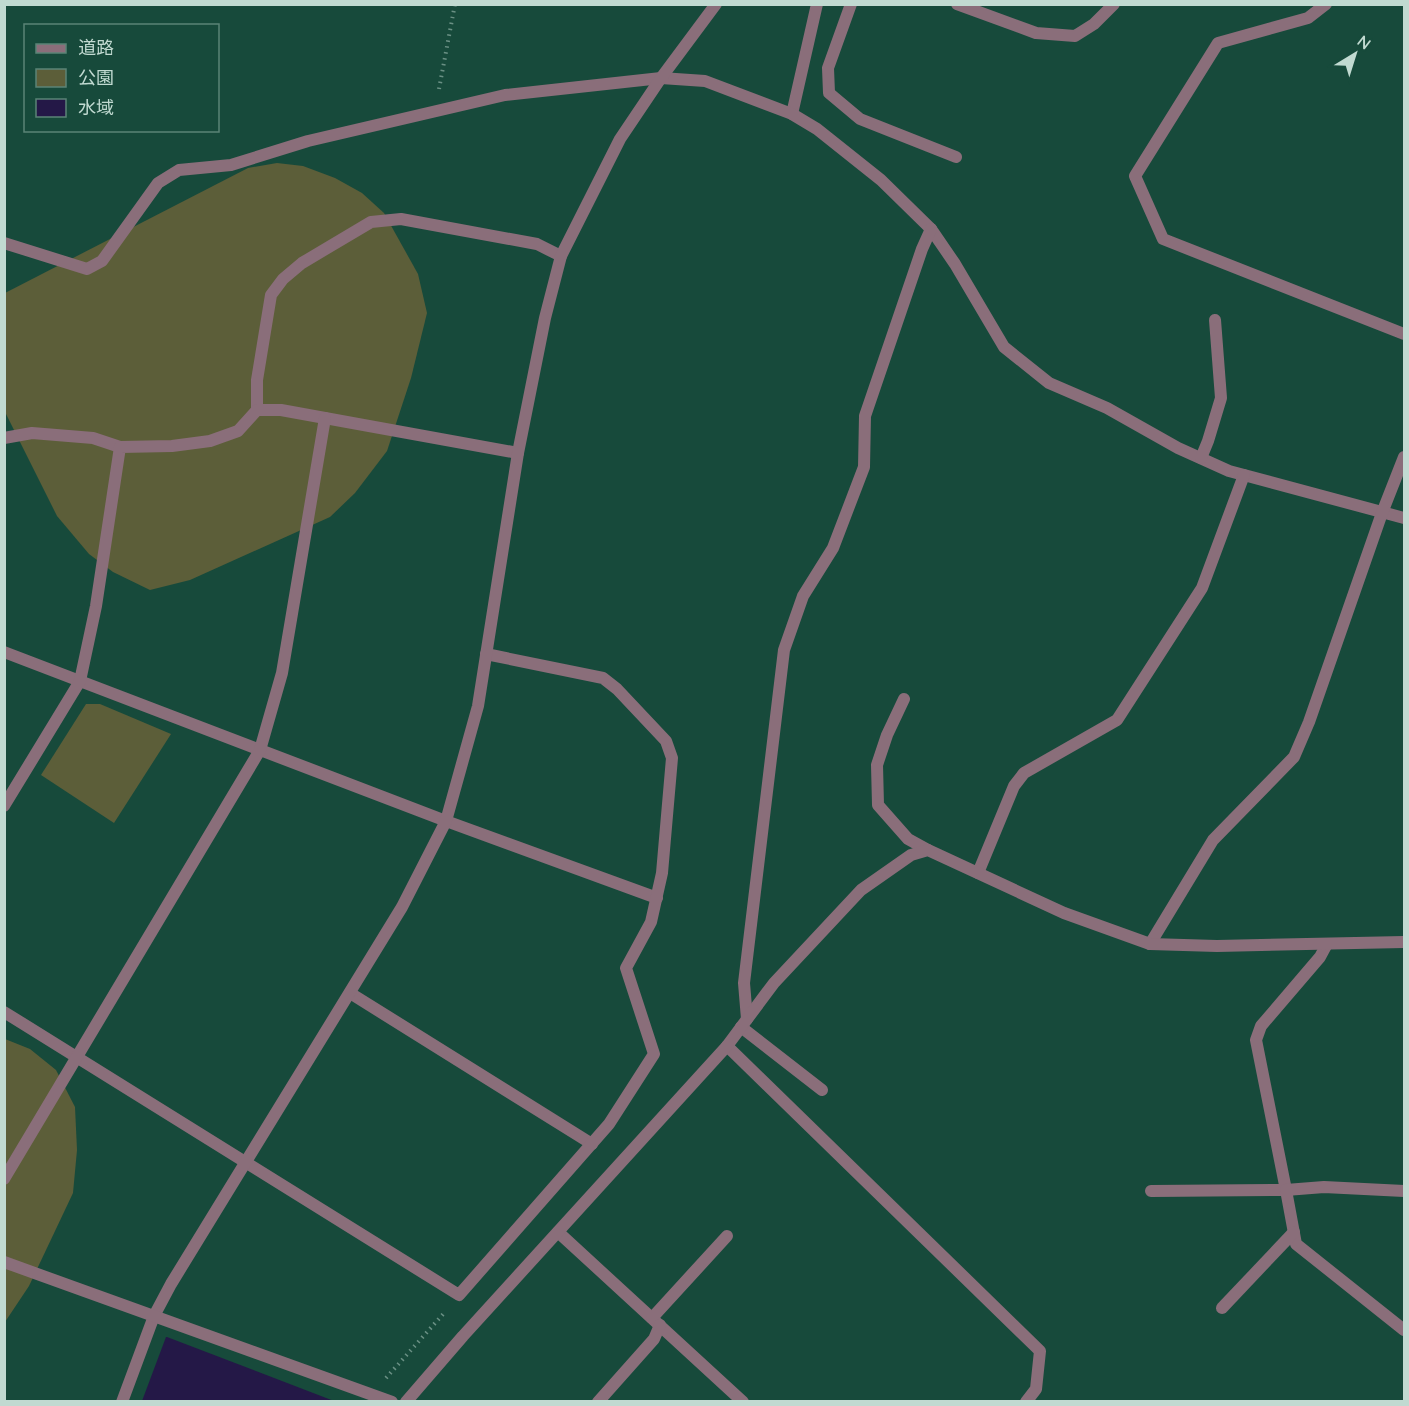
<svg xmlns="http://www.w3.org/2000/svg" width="1409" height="1406" font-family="Quicksand,'Noto Sans JP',sans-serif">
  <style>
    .green { fill: #5c5e39 }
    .water { fill: #241847 }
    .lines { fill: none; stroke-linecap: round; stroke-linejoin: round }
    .path { stroke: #6a9084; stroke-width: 4; stroke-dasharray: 1.5 4.5; stroke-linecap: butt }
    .minor { stroke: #8a6e7a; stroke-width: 12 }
    .tertiary { stroke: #8a6e7a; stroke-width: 12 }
  </style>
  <rect width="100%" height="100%" fill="#174a3b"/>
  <g class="green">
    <path d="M 277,163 L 303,166 L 335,178 L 362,193 L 384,213 L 418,274 L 427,313 L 411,378 L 387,451 L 355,493 L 330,517 L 190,580 L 150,590 L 113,572 L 89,554 L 57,516 L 5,412 L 5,293 L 248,168 Z"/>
    <path d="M 86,704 L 100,704 L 171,734 L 114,823 L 41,775 Z"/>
    <path d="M 5,1039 L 30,1049 L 56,1070 L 75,1107 L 77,1150 L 73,1193 L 29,1286 L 5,1322 Z"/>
  </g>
  <path class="water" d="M 166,1337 L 167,1337 L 334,1401 L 142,1401 Z"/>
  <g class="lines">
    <g class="path">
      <path d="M 439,89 L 455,4"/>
      <path d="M 386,1378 L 445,1312"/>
    </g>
    <g class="minor">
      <path d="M 851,4 L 828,68 L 829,93 L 860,119 L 956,157"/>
      <path d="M 957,4 L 1036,33 L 1075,36 L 1094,24 L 1114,4"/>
      <path d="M 1326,4 L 1308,18 L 1218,43 L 1135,176 L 1163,239 L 1404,334"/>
      <path d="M 792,114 L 817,4"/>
      <path d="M 4,243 L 87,269 L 102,261 L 158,183 L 179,170 L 231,165 L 308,141 L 505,95 L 661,78 L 705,81 L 792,114 L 817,129 L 881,180 L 931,229 L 955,264 L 1004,347 L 1049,383 L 1107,408 L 1178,448 L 1229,471 L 1404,518"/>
      <path d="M 257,410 L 257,380 L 271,295 L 283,279 L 302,263 L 371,222 L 401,219 L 537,244 L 561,256"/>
      <path d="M 4,438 L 32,433 L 93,438 L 120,447"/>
      <path d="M 1201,458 L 1208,441 L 1221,398 L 1215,320"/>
      <path d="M 4,652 L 446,821 L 657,898"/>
      <path d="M 904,699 L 887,735 L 877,765 L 878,805 L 908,839 L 928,850"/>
      <path d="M 4,806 L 80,681 L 96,606 L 120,447 L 172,446 L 210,441 L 238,431 L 257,410 L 281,410 L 518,453"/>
      <path d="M 978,873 L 1014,786 L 1024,773 L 1117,720 L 1202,588 L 1244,475"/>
      <path d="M 1150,944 L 1213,840 L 1294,757 L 1309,722 L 1382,513 L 1404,457"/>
      <path d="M 350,993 L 592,1144"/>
      <path d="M 4,1012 L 459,1295 L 609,1124 L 654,1054 L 626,968 L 651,922 L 662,873 L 672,758 L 666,741 L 617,689 L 603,678 L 486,654"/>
      <path d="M 747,1019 L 744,983 L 784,650 L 803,596 L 833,548 L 864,467 L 865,416 L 922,249 L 931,229"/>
      <path d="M 741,1027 L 822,1090"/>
      <path d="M 727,1046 L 1040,1351 L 1036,1389 L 1026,1402"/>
      <path d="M 4,1179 L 260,750 L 282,673 L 325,418"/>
      <path d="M 1151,1191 L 1286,1190 L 1256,1040 L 1261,1026 L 1320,957 L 1327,944"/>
      <path d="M 1404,1191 L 1324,1187 L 1286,1190 L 1296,1244 L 1404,1330"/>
      <path d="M 558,1232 L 743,1402"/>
      <path d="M 1222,1308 L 1294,1232"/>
      <path d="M 652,1318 L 727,1236"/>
      <path d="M 122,1402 L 154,1316 L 171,1284 L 402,907 L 446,821 L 478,706 L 518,453 L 545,318 L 561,256 L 620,139 L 661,78 L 716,4"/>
      <path d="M 406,1402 L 463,1336 L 727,1046 L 774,983 L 861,890 L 911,855 L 928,850 L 1064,913 L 1150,944 L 1217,946 L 1404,942"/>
      <path d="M 598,1402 L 654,1339 L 660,1325"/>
    </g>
    <path class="tertiary" d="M 4,1262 L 392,1402"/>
  </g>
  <rect width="1409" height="1406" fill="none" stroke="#c1dad1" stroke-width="12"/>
  <rect x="24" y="24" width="195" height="108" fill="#174a3b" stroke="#5b8477" stroke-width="1.5"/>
  <rect x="36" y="44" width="30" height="9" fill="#8a6e7a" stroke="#5b8477" stroke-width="1.5"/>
  <text x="78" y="54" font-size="18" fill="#c1dad1">道路</text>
  <rect x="36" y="69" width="30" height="18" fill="#5c5e39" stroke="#5b8477" stroke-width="1.5"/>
  <text x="78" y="84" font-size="18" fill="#c1dad1">公園</text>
  <rect x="36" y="99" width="30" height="18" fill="#241847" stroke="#5b8477" stroke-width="1.5"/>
  <text x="78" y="114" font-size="18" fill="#c1dad1">水域</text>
  <g transform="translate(1355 54) rotate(38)" stroke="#174a3b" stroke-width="4.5" paint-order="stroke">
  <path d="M0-4.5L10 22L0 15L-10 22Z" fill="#c1dad1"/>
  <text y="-9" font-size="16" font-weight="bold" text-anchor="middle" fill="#c1dad1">N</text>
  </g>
</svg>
